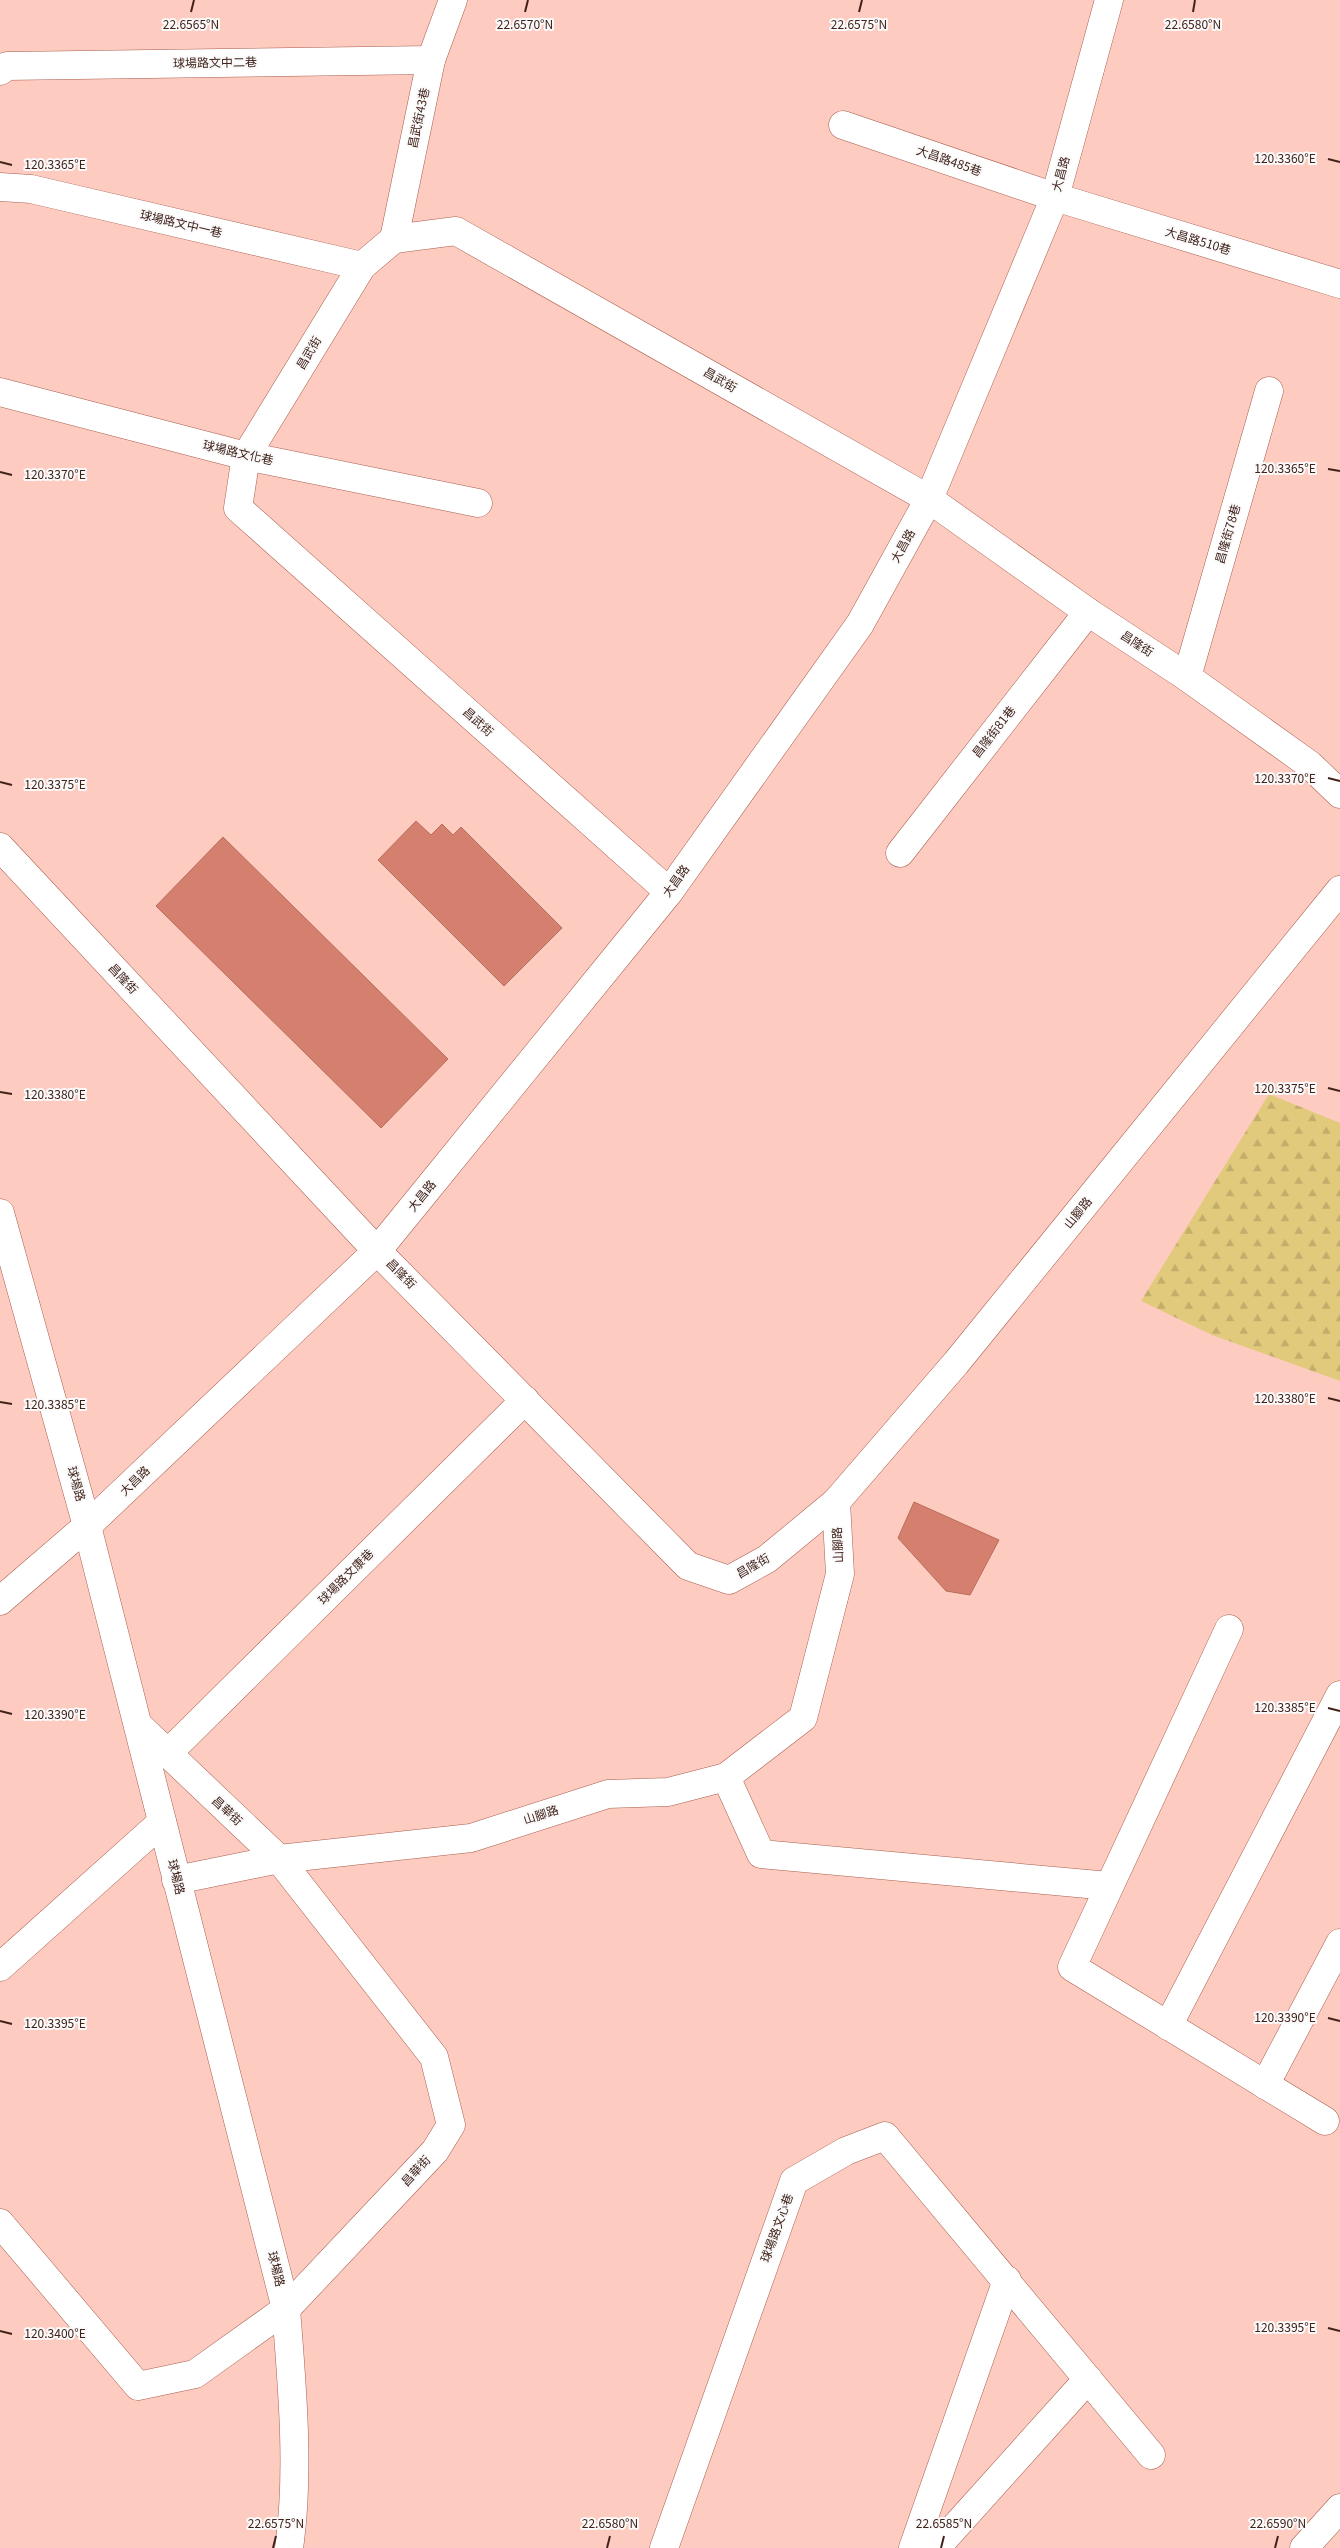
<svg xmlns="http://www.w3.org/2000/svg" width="1340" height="2548" font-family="Georgia,'Noto Sans TC',serif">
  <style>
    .forest { fill: url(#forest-firs) }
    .building { fill: #d5806e; stroke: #b96d5c }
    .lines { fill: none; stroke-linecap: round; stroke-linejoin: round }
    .minor-casing { stroke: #a95e4e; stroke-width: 29 }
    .minor { stroke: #fff; stroke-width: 28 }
    .ticks { fill: none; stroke: #41221b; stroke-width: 2 }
    .labels { text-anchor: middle; stroke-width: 4; stroke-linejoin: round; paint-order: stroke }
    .street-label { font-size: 12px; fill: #41221b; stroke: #fafafa }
    .ticks-label { font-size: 12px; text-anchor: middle; fill: #41221b; stroke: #fafafa; stroke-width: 4; stroke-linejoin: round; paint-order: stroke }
  </style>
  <defs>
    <pattern id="forest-firs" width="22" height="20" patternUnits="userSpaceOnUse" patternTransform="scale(1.25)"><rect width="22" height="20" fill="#e2ca7c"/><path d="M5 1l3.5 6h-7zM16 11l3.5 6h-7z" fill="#c3ad6b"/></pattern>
  </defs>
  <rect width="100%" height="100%" fill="#fecbc0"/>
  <path class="forest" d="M 1269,1094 L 1340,1123 L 1340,1381 L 1212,1335 L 1141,1301 Z"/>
  <g class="building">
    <path d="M 416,821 L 431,835 L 442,824 L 453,835 L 461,827 L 562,928 L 504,986 L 378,860 Z"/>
    <path d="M 223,837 L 448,1059 L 381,1128 L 156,906 Z"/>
    <path d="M 914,1502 L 999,1540 L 970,1595 L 946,1591 L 898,1538 Z"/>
  </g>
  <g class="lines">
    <defs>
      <g id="minor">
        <path d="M 0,71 L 7,66 L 431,60"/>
        <path d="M 843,125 L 1055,197 L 1340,284"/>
        <path d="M 0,187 L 31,189 L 362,266"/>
        <path d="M 394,239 L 431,60 L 453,0"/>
        <path d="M 0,392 L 246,456 L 478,503"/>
        <path d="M 1187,677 L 1269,391"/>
        <path d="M 0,847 L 377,1251 L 688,1566 L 729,1580 L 767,1559 L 836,1502"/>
        <path d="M 900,853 L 1088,612"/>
        <path d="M 669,892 L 238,508 L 246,456 L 362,266 L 394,239 L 456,231 L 929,499 L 1088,612 L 1187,677 L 1310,765 L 1340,794"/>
        <path d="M 0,1213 L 87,1526 L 286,2309 C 292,2384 300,2473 289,2548"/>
        <path d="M 0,1601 L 87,1526 L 377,1251 L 669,892 L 860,624 L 929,499 L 1055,197 L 1109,0"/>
        <path d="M 1229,1629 L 1072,1967 L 1325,2121"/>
        <path d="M 167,1754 L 525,1400"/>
        <path d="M 726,1777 L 761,1854 L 1109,1886"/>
        <path d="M 176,1880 L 279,1859 L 471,1838 L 608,1794 L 668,1792 L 726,1777 L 803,1718 L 840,1574 L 836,1502 L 956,1363 L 1340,890"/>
        <path d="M 0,1967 L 162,1822"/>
        <path d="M 1168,2026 L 1340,1695"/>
        <path d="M 1265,2085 L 1340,1943"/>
        <path d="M 0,2223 L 138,2386 L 195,2374 L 286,2309 L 435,2151 L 451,2125 L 434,2057 L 279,1859 L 138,1725"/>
        <path d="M 664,2548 L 794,2181 L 846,2151 L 885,2136 L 1151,2455"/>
        <path d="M 913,2548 L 1007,2280"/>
        <path d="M 936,2548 L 1088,2379"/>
        <path d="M 1304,2548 L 1340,2508"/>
      </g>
    </defs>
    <use href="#minor" class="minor-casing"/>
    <use href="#minor" class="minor"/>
  </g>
  <path class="ticks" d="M 191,12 L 194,0M 525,12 L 528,0M 859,12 L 862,0M 1193,12 L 1195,0M 1328,159 L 1340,162M 0,162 L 12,165M 1328,469 L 1340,471M 0,472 L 12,475M 1328,778 L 1340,781M 0,782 L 12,785M 1328,1088 L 1340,1091M 0,1092 L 12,1094M 1328,1398 L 1340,1401M 0,1402 L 12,1404M 1328,1708 L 1340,1711M 0,1711 L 12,1714M 1328,2018 L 1340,2021M 0,2021 L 12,2024M 1328,2328 L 1340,2331M 0,2331 L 12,2334M 273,2548 L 276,2536M 607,2548 L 610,2536M 941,2548 L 944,2536M 1275,2548 L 1278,2536"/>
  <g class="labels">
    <g class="street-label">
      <text transform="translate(215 63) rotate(-1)" y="4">球場路文中二巷</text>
      <text transform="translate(419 118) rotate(-78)" y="4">昌武街43巷</text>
      <text transform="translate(949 161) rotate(19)" y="4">大昌路485巷</text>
      <text transform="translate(1061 174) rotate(-75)" y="4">大昌路</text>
      <text transform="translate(181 224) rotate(13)" y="4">球場路文中一巷</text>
      <text transform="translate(1198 241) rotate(17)" y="4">大昌路510巷</text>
      <text transform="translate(309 353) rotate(-59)" y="4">昌武街</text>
      <text transform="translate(720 380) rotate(30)" y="4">昌武街</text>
      <text transform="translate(238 453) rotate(13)" y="4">球場路文化巷</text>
      <text transform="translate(1228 534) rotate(-74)" y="4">昌隆街78巷</text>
      <text transform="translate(903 546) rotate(-61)" y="4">大昌路</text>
      <text transform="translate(1137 644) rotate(33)" y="4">昌隆街</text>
      <text transform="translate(478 722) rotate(42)" y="4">昌武街</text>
      <text transform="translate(994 732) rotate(-52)" y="4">昌隆街81巷</text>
      <text transform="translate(676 881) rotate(-54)" y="4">大昌路</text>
      <text transform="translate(123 979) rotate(47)" y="4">昌隆街</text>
      <text transform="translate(422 1196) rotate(-51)" y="4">大昌路</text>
      <text transform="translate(1078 1213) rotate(-51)" y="4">山腳路</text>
      <text transform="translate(401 1274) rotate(45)" y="4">昌隆街</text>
      <text transform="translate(135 1481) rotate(-44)" y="4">大昌路</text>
      <text transform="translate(76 1484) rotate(74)" y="4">球場路</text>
      <text transform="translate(838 1545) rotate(-93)" y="4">山腳路</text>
      <text transform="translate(753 1566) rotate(-30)" y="4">昌隆街</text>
      <text transform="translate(346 1577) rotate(-45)" y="4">球場路文康巷</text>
      <text transform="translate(227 1811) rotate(43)" y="4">昌華街</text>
      <text transform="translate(541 1815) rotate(-18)" y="4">山腳路</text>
      <text transform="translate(176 1877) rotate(76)" y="4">球場路</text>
      <text transform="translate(416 2171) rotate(-47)" y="4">昌華街</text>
      <text transform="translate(777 2228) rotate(-70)" y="4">球場路文心巷</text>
      <text transform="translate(276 2269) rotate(76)" y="4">球場路</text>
    </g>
  </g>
  <g class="ticks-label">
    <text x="191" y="29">22.6565°N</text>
    <text x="525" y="29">22.6570°N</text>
    <text x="859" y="29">22.6575°N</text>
    <text x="1193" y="29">22.6580°N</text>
    <text x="1285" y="163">120.3360°E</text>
    <text x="55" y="169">120.3365°E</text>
    <text x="1285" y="473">120.3365°E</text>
    <text x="55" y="479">120.3370°E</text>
    <text x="1285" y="783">120.3370°E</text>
    <text x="55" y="789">120.3375°E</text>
    <text x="1285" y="1093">120.3375°E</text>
    <text x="55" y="1099">120.3380°E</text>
    <text x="1285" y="1403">120.3380°E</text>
    <text x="55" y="1409">120.3385°E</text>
    <text x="1285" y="1712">120.3385°E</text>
    <text x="55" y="1719">120.3390°E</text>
    <text x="1285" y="2022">120.3390°E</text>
    <text x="55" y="2028">120.3395°E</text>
    <text x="1285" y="2332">120.3395°E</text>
    <text x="55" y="2338">120.3400°E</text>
    <text x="276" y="2528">22.6575°N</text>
    <text x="610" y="2528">22.6580°N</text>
    <text x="944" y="2528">22.6585°N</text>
    <text x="1278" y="2528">22.6590°N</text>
  </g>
</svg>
